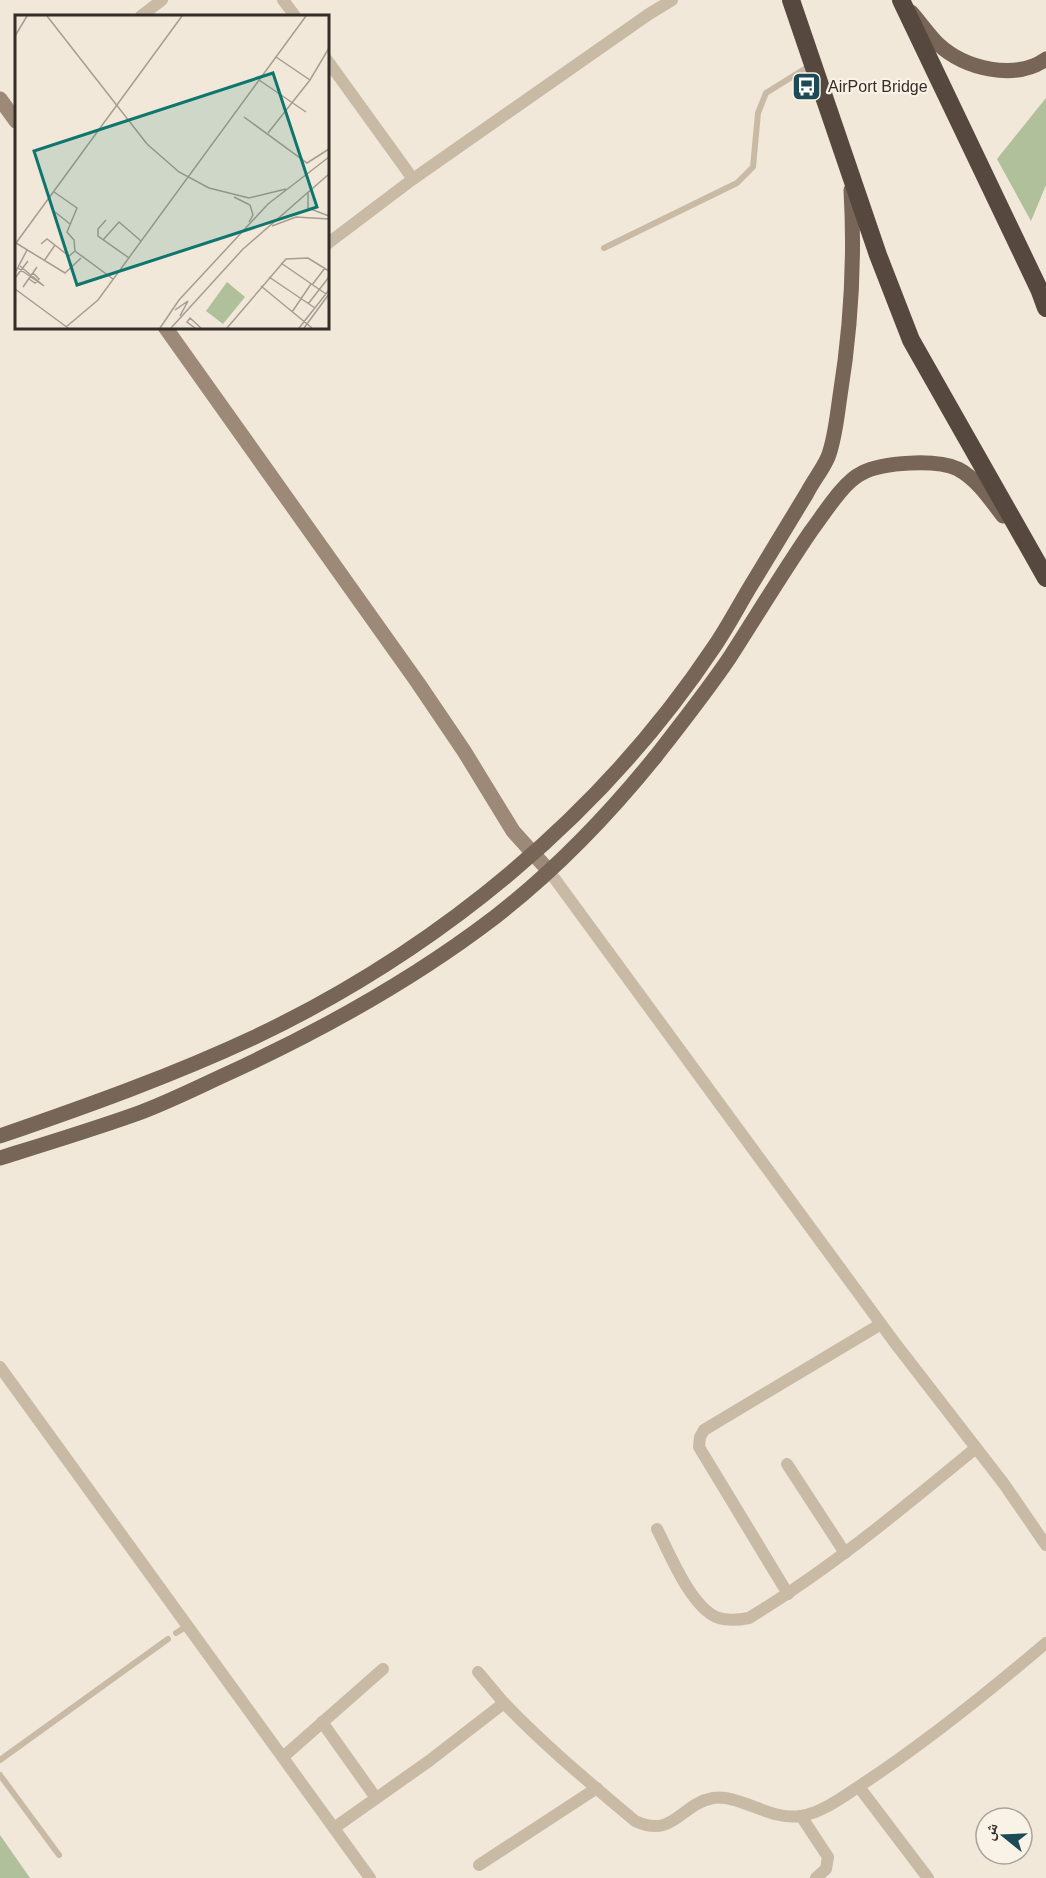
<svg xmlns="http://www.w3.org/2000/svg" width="1046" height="1878" font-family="Helvetica,'Noto Naskh Arabic',sans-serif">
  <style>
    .green { fill: #afc09a }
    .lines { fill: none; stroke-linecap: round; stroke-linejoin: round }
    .lane { stroke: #c9baa6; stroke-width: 6 }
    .street { stroke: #c9baa6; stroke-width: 12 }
    .secondary { stroke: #9c8977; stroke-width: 15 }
    .primary { stroke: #776658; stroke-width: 15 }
    .highway { stroke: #56483e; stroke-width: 18 }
    .labels { text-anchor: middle; stroke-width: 4.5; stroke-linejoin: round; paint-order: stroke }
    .poi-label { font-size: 16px; fill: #352d27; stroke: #f9f2e6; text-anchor: start }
    .inset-road { fill: none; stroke: #a69d92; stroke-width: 1.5 }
    .view { fill: #0f766e; fill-opacity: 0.15; stroke: #0f766e; stroke-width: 3 }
    .inset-edge { fill: none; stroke: #352d27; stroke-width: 3 }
  </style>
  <rect width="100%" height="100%" fill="#f1e8d9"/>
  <g class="green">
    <path d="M 1046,98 L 1046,185 L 1031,221 L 997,159 Z"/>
    <path d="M 0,1835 L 30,1878 L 0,1878 Z"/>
  </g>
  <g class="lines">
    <g class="lane">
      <path d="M 604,248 L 737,183 L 753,167 L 758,113 L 766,93 L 811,65"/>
      <path d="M 176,1633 L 187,1626"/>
      <path d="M 0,1760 L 168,1639"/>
      <path d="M 0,1775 L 59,1855"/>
    </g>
    <g class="street">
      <path d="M 283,0 L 295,16"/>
      <path d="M 141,16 L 162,0"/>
      <path d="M 327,60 L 413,179"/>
      <path d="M 327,244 L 413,179 L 649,14 L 672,0"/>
      <path d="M 549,871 L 895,1343 L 1004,1484 L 1046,1545"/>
      <path d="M 0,1367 L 370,1878"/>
      <path d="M 787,1464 L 845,1553"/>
      <path d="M 657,1529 C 670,1554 690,1605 716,1617 C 726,1621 739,1620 749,1618 C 830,1569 903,1508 976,1448"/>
      <path d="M 788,1594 L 699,1447 L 700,1437 L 704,1430 L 881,1324"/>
      <path d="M 478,1672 L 504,1703"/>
      <path d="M 322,1722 L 376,1798"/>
      <path d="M 283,1757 L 383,1669"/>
      <path d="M 859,1787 L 928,1878"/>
      <path d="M 801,1816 L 828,1857 L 826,1869 L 816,1878"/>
      <path d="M 334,1828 L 429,1761 L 504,1703 C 545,1746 590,1783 635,1821 C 674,1839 680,1804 713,1798 C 740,1794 770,1821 801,1816 C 821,1813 841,1798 858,1787 C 924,1744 986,1694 1046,1643"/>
      <path d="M 479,1865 L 597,1788"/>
    </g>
    <g class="secondary">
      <path d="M 0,99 L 16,121"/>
      <path d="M 165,327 L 418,683 L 464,751 L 513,831 L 549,871"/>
    </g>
    <g class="primary">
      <path d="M 911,12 C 920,22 928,34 938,44 C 965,69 1015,81 1046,59"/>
      <path d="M 0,1136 C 87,1106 174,1075 257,1036 C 439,949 602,815 714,647 C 727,628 738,607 750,587 C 769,556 788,524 807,493 C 813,481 823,469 828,457 C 835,439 837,416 840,396 C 851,328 855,259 851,190"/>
      <path d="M 0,1158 C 45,1144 91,1130 136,1114 C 169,1102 200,1086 231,1072 C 324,1029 414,979 495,917 C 553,872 610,813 656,756 C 681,724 707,691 730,657 C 757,615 783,572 811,531 C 824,514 843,482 862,473 C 883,462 936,459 958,469 C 977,479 990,499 1003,516"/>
    </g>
    <g class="highway">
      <path d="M 791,0 L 878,255 L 911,340 L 1046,578"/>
      <path d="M 901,0 L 1039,289 L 1046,308"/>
    </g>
  </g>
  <defs>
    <symbol id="bus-square" viewBox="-11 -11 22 22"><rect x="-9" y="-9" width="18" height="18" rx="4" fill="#1d4b55" stroke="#f9f2e6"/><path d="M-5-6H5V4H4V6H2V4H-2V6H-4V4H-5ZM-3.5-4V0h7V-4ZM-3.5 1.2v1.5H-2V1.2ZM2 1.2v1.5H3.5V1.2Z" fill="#fff"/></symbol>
  </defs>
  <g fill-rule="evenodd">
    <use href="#bus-square" x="790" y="70" width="33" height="33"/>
  </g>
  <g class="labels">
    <g class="poi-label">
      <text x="828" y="92">AirPort Bridge</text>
    </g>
  </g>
  <g transform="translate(15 15)">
    <rect width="314" height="314" fill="#f1e8d9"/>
    <path d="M 212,267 L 230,282 L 208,309 L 191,296 Z" fill="#afc09a"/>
    <path class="inset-road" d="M 32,1 L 132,129 L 164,157 L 194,173 L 234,183 L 271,174M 0,21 L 12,1M 261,42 L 295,65 L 314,33M 244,65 L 291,97M 229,102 L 292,148 L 314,134M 253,118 L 295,65M 39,177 L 62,193 L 52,217 L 59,225 L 60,236 L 98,264M 293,177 L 293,193 L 314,201M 219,182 L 235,190 L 238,200 L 234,207M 40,197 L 55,209M 91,205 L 83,214 L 83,221 L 114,243M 257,211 L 281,202 L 314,204M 88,225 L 104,207 L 126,226M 1,228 L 167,1M 1,228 L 50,258 L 66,243M 26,229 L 32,224 L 54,241 L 60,236M 29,246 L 40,230M 266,248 L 311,279M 3,253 L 29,271 L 5,251M 0,258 L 12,235M 254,262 L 300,293M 0,263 L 13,246M 14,264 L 20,268 L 24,264 L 18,258M 297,270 L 310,253M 246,271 L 297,313M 8,272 L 22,252M 0,274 L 53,313M 293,289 L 314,262M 160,295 L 173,286 L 165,301M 277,297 L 296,269M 51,312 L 83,285 L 291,1M 145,313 L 164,285 L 253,189 L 314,142M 156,313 L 228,234 L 314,159M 180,313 L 172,307 L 175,303 L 186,313M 212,313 L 271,244 L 293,243 L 314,256M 284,313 L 314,275M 289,313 L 314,279"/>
    <path class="view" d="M 258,58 L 302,192 L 62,270 L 19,136 Z"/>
    <rect width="314" height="314" class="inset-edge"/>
  </g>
  <g transform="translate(1004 1836) rotate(288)"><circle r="28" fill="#f9f2e6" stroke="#aba39a" stroke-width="1.5"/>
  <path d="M0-4.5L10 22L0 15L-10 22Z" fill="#1d4b55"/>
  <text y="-9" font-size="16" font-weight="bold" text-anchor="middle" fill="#352d27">ش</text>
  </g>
</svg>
